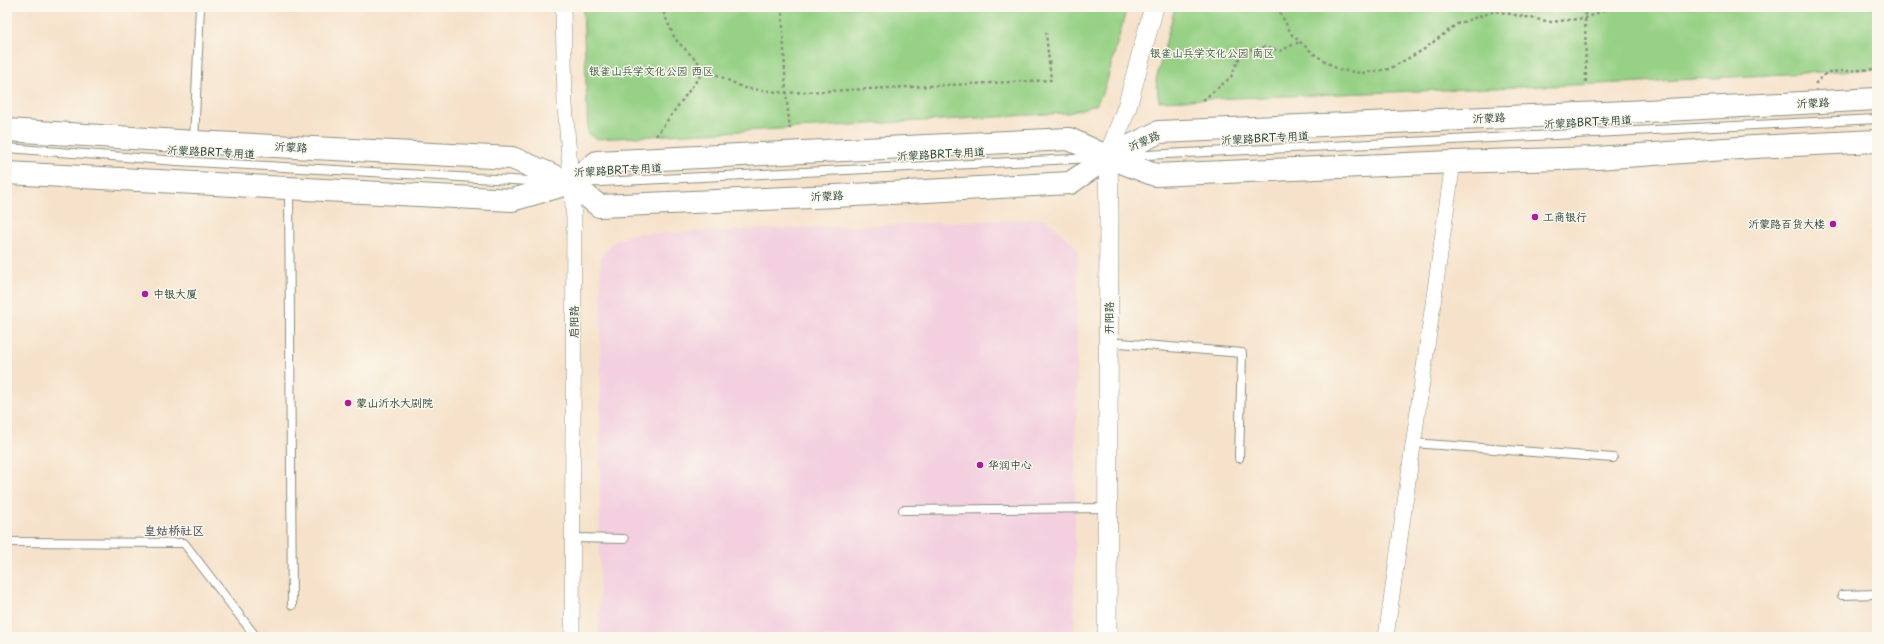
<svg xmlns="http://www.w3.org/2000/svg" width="1884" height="644" font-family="'Playpen Sans','LXGW WenKai TC',sans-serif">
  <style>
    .built { fill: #f3cfdf }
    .green { fill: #96d185; stroke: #5a875c }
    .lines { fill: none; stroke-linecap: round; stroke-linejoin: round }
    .service-casing { stroke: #8a907f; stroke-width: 10 }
    .minor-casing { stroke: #8a907f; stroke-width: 16 }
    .tertiary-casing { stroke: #8a907f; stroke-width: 20 }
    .primary-casing { stroke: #8a907f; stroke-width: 24 }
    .path { stroke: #8a907f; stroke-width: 2.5; stroke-dasharray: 3 3; stroke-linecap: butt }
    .service { stroke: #fff; stroke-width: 8 }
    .minor { stroke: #fff; stroke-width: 15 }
    .tertiary { stroke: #fff; stroke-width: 19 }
    .primary { stroke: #fff; stroke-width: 22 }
    .poi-dot { fill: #b5179e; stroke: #fbf7ec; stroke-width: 1.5 }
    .labels { text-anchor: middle; stroke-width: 3; stroke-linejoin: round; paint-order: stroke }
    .park-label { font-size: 11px; fill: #375b44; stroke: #fbf7ec }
    .street-label { font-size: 11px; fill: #1f3d34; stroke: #fbf7ec }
    .poi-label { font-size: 11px; fill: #1f3d34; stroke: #fbf7ec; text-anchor: start }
    .neighbourhood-label { font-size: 12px; font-weight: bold; fill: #575c69; stroke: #fbf7ec }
  </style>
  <rect width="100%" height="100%" fill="#fbf7ec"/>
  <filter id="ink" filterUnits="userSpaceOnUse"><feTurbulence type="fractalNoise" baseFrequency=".025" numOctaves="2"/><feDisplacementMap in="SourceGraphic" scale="8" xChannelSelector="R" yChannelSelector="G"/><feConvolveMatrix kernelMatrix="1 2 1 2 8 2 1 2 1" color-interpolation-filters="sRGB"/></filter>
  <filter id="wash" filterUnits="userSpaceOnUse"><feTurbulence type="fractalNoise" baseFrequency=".012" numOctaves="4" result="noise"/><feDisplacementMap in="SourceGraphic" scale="16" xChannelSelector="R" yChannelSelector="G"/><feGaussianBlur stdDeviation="0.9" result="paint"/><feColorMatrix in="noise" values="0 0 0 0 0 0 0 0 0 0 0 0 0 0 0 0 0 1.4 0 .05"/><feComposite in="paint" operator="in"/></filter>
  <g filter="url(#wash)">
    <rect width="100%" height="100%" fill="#f6e2ca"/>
    <path class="built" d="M 1046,219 L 1078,249 L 1074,637 L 599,637 L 601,257 L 615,241 L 634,234 Z"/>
    <g class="green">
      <path d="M 583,7 L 1127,7 L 1105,88 L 1096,105 L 1068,113 L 597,139 L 588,134 Z"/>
      <path d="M 1175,7 L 1877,7 L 1877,69 L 1623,83 L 1159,101 L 1156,80 Z"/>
    </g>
  </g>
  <g filter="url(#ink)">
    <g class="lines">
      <defs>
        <g id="service">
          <path d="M 194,141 L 200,7"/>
          <path d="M 7,148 L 177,161 L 547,182"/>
          <path d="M 1126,156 L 1877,119"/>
          <path d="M 579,183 L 1094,158"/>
          <path d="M 289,189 L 292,605"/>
          <path d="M 1108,342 L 1242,353 L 1239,458"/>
          <path d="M 1413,443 L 1613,458"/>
          <path d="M 903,510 L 1108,508"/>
          <path d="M 573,538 L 624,539"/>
          <path d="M 7,542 L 184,543 L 256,637"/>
          <path d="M 1842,595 L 1877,594"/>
        </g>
        <g id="minor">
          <path d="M 563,7 L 565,105 L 574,219 L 572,637"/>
          <path d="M 1386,637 L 1453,162"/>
        </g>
        <path id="tertiary" d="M 1107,637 L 1109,215 L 1108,157 L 1127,107 L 1154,7"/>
        <g id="primary">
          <path d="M 7,130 L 194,142 L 512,158 L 571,183 L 599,206 L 836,196 L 1070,183 L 1108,157 L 1159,132 L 1627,112 L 1877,99"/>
          <path d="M 7,173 L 512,200 L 571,183 L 597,162 L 1069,139 L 1108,157 L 1155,175 L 1453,162 L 1597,158 L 1754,147 L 1877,141"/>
        </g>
      </defs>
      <use href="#service" class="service-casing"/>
      <use href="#minor" class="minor-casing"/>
      <use href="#tertiary" class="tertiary-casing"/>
      <use href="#primary" class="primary-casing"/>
      <g class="path">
        <path d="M 661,7 L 675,39 L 705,69 L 744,88 L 786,93 L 1051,80 L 1046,33"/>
        <path d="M 782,7 L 786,93 L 790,129"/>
        <path d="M 1277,7 L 1292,35 L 1314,54 L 1339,70 L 1362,73 L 1389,69 L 1423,50 L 1457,24 L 1495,11 L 1551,22 L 1586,18 L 1611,7"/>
        <path d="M 1585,7 L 1586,85"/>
        <path d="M 1815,84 L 1827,72 L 1877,69"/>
        <path d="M 1203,100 L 1231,77 L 1242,52 L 1264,47 L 1280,51 L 1299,42"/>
        <path d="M 656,136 L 705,69"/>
      </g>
      <use href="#service" class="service"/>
      <use href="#minor" class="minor"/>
      <use href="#tertiary" class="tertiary"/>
      <use href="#primary" class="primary"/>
    </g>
  </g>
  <g class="poi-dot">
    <circle cx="1535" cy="217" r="4"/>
    <circle cx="1833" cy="224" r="4"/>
    <circle cx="145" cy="294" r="4"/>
    <circle cx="348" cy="403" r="4"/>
    <circle cx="980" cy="465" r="4"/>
  </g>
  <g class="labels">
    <g class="park-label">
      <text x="1212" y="57">银雀山兵学文化公园 南区</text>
      <text x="651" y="75">银雀山兵学文化公园 西区</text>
    </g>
    <g class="street-label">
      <text transform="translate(1813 103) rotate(-3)" y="4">沂蒙路</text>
      <text transform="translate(1489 118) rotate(-3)" y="4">沂蒙路</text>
      <text transform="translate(1588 122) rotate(-3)" y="4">沂蒙路BRT专用道</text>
      <text transform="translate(1265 138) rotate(-3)" y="4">沂蒙路BRT专用道</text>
      <text transform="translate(1144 141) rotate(-24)" y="4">沂蒙路</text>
      <text transform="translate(291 147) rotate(3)" y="4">沂蒙路</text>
      <text transform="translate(211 152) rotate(3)" y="4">沂蒙路BRT专用道</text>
      <text transform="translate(941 154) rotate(-3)" y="4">沂蒙路BRT专用道</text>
      <text transform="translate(618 170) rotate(-3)" y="4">沂蒙路BRT专用道</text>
      <text transform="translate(827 196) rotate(-3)" y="4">沂蒙路</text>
      <text transform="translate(1109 318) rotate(-90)" y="4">开阳路</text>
      <text transform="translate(574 322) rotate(-90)" y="4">启阳路</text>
    </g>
    <g class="poi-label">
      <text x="1543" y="221">工商银行</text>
      <text x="1825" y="228" text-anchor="end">沂蒙路百货大楼</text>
      <text x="153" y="298">中银大厦</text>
      <text x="356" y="407">蒙山沂水大剧院</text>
      <text x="988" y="469">华润中心</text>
    </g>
    <g class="neighbourhood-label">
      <text x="174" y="535">皇姑桥社区</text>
    </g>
  </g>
  <rect width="1884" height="644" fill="none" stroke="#fbf7ec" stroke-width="24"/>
</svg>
